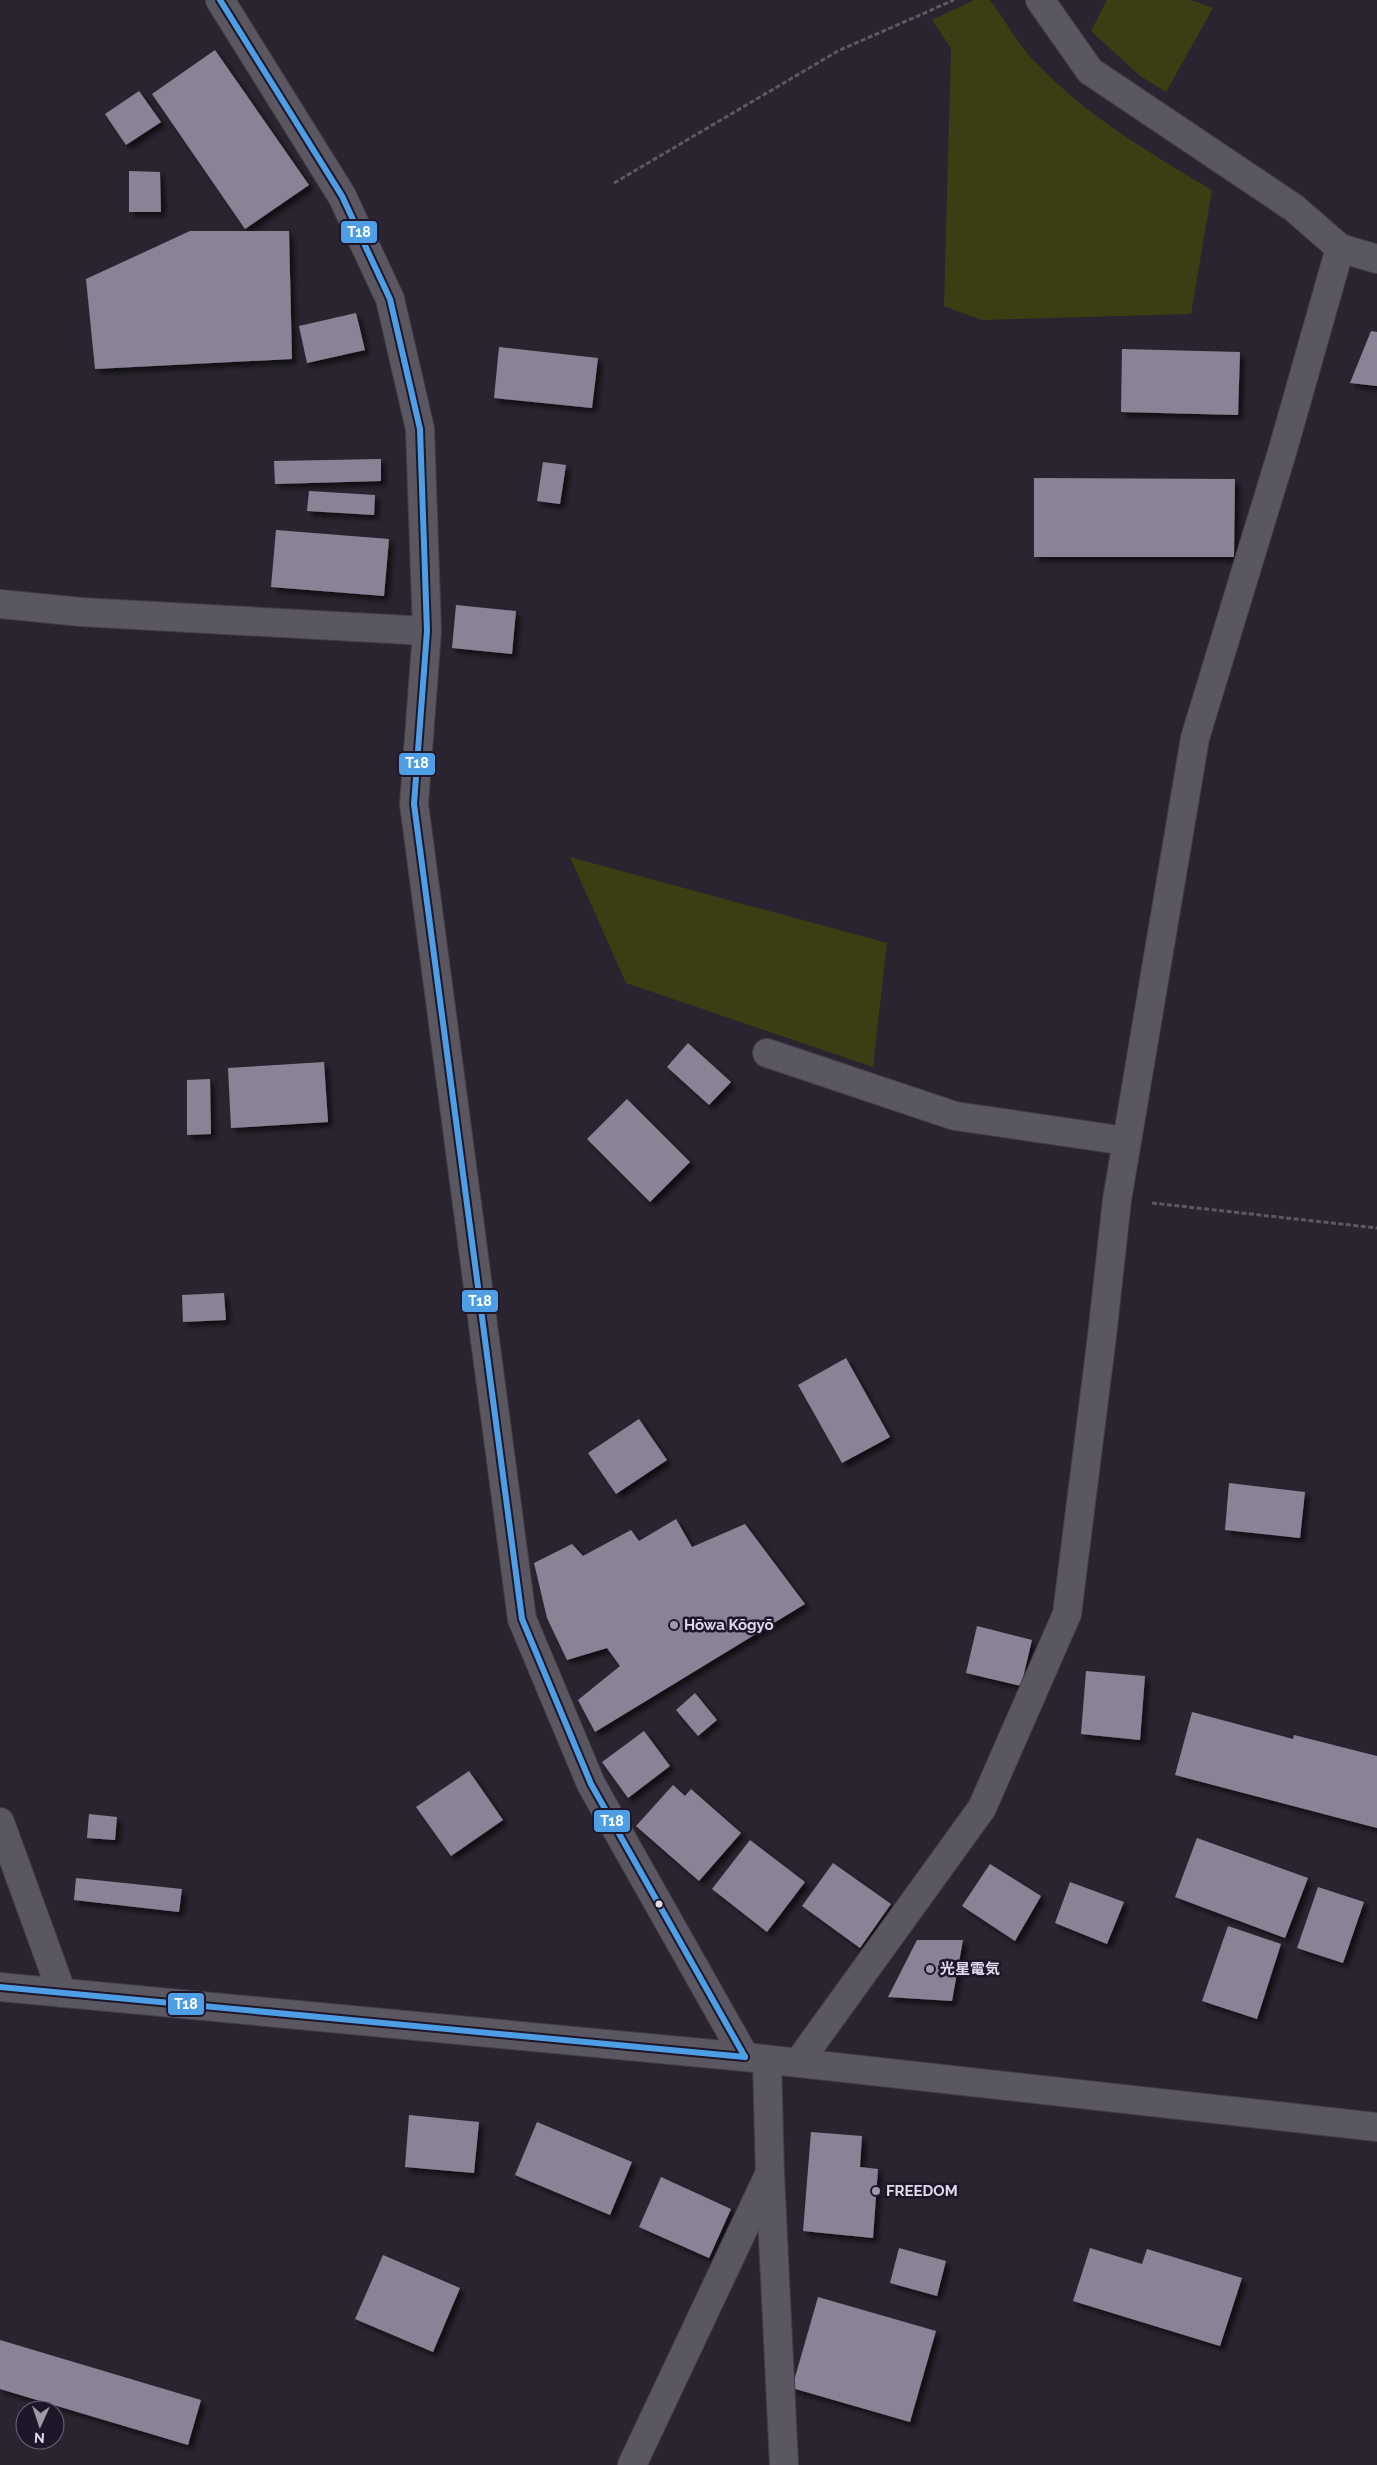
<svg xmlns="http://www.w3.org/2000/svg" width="1377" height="2465" font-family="Raleway,'Noto Sans JP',sans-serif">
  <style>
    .grass { fill: #3b3e13 }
    .building { fill: #8b8395; filter: url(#shadow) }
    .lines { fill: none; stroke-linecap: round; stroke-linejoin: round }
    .minor-casing { stroke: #433f49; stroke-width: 30 }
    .path { stroke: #5c5961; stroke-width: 3; stroke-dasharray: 5 2.5; stroke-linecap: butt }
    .minor { stroke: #5b5760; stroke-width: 28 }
    .bus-1-casing { stroke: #1f162a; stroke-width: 10 }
    .bus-1 { stroke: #4d9ee5; stroke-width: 6 }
    .poi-dot { fill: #a09aa8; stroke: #1f162a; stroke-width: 2 }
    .bus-dot { fill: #e0dae9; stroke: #1f162a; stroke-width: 2 }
    .labels { text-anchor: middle; stroke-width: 5; stroke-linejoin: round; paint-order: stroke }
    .poi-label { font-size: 15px; font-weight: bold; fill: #e0dae9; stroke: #1f162a; text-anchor: start }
    .line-badge { stroke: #1f162a; stroke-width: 2 }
    .badge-label { font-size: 14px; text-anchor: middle; font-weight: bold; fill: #fff }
  </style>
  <defs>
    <filter id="shadow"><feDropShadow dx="4.5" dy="4.5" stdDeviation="2.5" flood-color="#0009"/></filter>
  </defs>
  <rect width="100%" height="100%" fill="#29242f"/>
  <g class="grass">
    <path d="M 974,0 L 990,0 C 1006,22 1020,48 1040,67 C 1090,118 1151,154 1212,190 L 1191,314 L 981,320 L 944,306 L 951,48 L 932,20 Z"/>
    <path d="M 1107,0 L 1191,0 L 1213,8 L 1166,92 L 1139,75 L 1091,31 Z"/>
    <path d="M 570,857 L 887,943 L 873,1067 L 626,983 Z"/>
  </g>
  <g class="building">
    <path d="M 215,50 L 309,185 L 245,229 L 152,94 Z"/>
    <path d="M 139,91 L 161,122 L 126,145 L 105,114 Z"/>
    <path d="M 129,171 L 160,172 L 161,212 L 129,212 Z"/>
    <path d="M 190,231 L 289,231 L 292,359 L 95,369 L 86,279 Z"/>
    <path d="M 356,313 L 365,350 L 307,363 L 299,326 Z"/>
    <path d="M 1371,331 L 1377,332 L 1377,386 L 1350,383 Z"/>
    <path d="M 499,347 L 598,358 L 592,408 L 494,398 Z"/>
    <path d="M 1122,349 L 1240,352 L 1238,415 L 1121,412 Z"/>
    <path d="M 381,459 L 381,481 L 275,484 L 274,461 Z"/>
    <path d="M 543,462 L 566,465 L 560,504 L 537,501 Z"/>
    <path d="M 1034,478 L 1235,479 L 1234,557 L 1034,557 Z"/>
    <path d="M 309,491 L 375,495 L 374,515 L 307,511 Z"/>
    <path d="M 276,530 L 389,539 L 384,596 L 271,587 Z"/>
    <path d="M 456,605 L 516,611 L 512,654 L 452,648 Z"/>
    <path d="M 688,1043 L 731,1082 L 709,1105 L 667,1067 Z"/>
    <path d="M 324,1062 L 328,1122 L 231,1128 L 228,1068 Z"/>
    <path d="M 210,1079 L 211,1134 L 187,1135 L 187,1080 Z"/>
    <path d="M 627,1099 L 690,1162 L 650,1202 L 587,1139 Z"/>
    <path d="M 224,1293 L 226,1320 L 183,1322 L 182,1295 Z"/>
    <path d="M 846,1358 L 890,1437 L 842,1463 L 798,1385 Z"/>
    <path d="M 639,1419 L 667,1460 L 616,1494 L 588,1453 Z"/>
    <path d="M 1229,1483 L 1305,1492 L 1300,1538 L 1225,1530 Z"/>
    <path d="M 676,1519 L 692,1547 L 745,1524 L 805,1604 L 595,1732 L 578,1700 L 620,1666 L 607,1648 L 567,1660 L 547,1618 L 534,1563 L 572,1544 L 583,1556 L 631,1530 L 639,1541 Z"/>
    <path d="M 977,1626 L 1032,1640 L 1021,1686 L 966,1673 Z"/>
    <path d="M 1086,1671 L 1145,1676 L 1140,1740 L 1081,1734 Z"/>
    <path d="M 695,1693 L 717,1720 L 698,1736 L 676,1710 Z"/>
    <path d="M 1192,1712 L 1293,1739 L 1294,1735 L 1377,1756 L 1377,1828 L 1175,1775 Z"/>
    <path d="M 644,1731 L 670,1766 L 628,1798 L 602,1762 Z"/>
    <path d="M 469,1771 L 503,1820 L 451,1856 L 416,1807 Z"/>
    <path d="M 673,1785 L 685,1796 L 691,1789 L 741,1833 L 699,1881 L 636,1826 Z"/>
    <path d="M 89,1814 L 117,1817 L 115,1840 L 87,1838 Z"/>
    <path d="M 1197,1838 L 1308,1878 L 1285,1938 L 1175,1897 Z"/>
    <path d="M 750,1840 L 805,1882 L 767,1932 L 712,1889 Z"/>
    <path d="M 833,1863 L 891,1904 L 860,1948 L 802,1906 Z"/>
    <path d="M 990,1864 L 1041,1896 L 1015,1941 L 962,1906 Z"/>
    <path d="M 76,1878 L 182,1889 L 179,1912 L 74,1900 Z"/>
    <path d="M 1070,1882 L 1124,1902 L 1107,1944 L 1055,1923 Z"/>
    <path d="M 1318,1887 L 1364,1902 L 1343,1963 L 1297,1948 Z"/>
    <path d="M 1228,1926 L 1281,1944 L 1257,2019 L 1202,2001 Z"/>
    <path d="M 917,1940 L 963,1940 L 952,2001 L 888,1997 Z"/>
    <path d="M 409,2115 L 479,2122 L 474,2173 L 405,2167 Z"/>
    <path d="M 537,2122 L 632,2162 L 610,2215 L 515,2175 Z"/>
    <path d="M 811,2132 L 862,2136 L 860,2167 L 878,2169 L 873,2238 L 803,2231 Z"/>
    <path d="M 661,2177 L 731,2209 L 709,2258 L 639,2227 Z"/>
    <path d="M 899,2248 L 946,2261 L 937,2296 L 890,2283 Z"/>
    <path d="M 1090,2248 L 1142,2264 L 1147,2249 L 1242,2278 L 1220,2346 L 1073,2301 Z"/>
    <path d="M 383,2255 L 460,2288 L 433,2352 L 355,2319 Z"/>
    <path d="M 818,2297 L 936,2331 L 910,2422 L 792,2388 Z"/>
    <path d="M 0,2340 L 201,2400 L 188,2445 L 0,2389 Z"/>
  </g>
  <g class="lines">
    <defs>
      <g id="minor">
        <path d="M 220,0 L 342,196 L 390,299 L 420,429 L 427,631 L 414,804 L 522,1619 L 591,1784 L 745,2057"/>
        <path d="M 1040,0 L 1090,71 L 1294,208 L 1340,248 L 1377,259"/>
        <path d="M 0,604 L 81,612 L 427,631"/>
        <path d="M 767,1053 L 955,1116 L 1126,1141"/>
        <path d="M 0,1822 L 62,1993"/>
        <path d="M 0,1987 L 745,2057 L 1377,2127"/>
        <path d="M 767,2060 L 770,2175 L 784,2465"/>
        <path d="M 798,2063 L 982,1808 L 1067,1614 L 1102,1336 L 1117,1200 L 1195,738 L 1283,449 L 1340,248"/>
        <path d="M 632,2465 L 768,2177"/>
      </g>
    </defs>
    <use href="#minor" class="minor-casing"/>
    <g class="path">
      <path d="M 614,183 L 838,51 L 954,0"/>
      <path d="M 1152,1203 L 1377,1228"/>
    </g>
    <use href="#minor" class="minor"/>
    <defs>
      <g id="bus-1">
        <path d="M 220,0 L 342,196 L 390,299 L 420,429 L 427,631 L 414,804 L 522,1619 L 591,1784 L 745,2057"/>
        <path d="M 0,1987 L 745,2057"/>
      </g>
    </defs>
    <use href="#bus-1" class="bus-1-casing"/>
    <use href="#bus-1" class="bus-1"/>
  </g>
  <g class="poi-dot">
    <circle cx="674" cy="1625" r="5"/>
    <circle cx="930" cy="1969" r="5"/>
    <circle cx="876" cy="2191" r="5"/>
  </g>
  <circle class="bus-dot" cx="659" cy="1904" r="4.5"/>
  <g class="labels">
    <g class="poi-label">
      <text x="684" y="1630">Hōwa Kōgyō</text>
      <text x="940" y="1974">光星電気</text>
      <text x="886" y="2196">FREEDOM</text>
    </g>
  </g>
  <g class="line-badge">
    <rect x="340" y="220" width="38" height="24" rx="5" fill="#4d9ee5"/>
    <rect x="398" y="752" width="38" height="24" rx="5" fill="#4d9ee5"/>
    <rect x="461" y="1289" width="38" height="24" rx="5" fill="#4d9ee5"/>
    <rect x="593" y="1809" width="38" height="24" rx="5" fill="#4d9ee5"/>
    <rect x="167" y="1992" width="38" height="24" rx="5" fill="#4d9ee5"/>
  </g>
  <g class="badge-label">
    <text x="359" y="237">T18</text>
    <text x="417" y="768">T18</text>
    <text x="480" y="1306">T18</text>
    <text x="612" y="1826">T18</text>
    <text x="186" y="2009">T18</text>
  </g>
  <g transform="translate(40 2425) rotate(183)"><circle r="24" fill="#1f162a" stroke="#6c6476"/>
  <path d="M0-4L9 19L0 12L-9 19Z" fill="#a09aa8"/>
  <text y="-8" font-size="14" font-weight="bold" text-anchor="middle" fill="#e0dae9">N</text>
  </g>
</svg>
